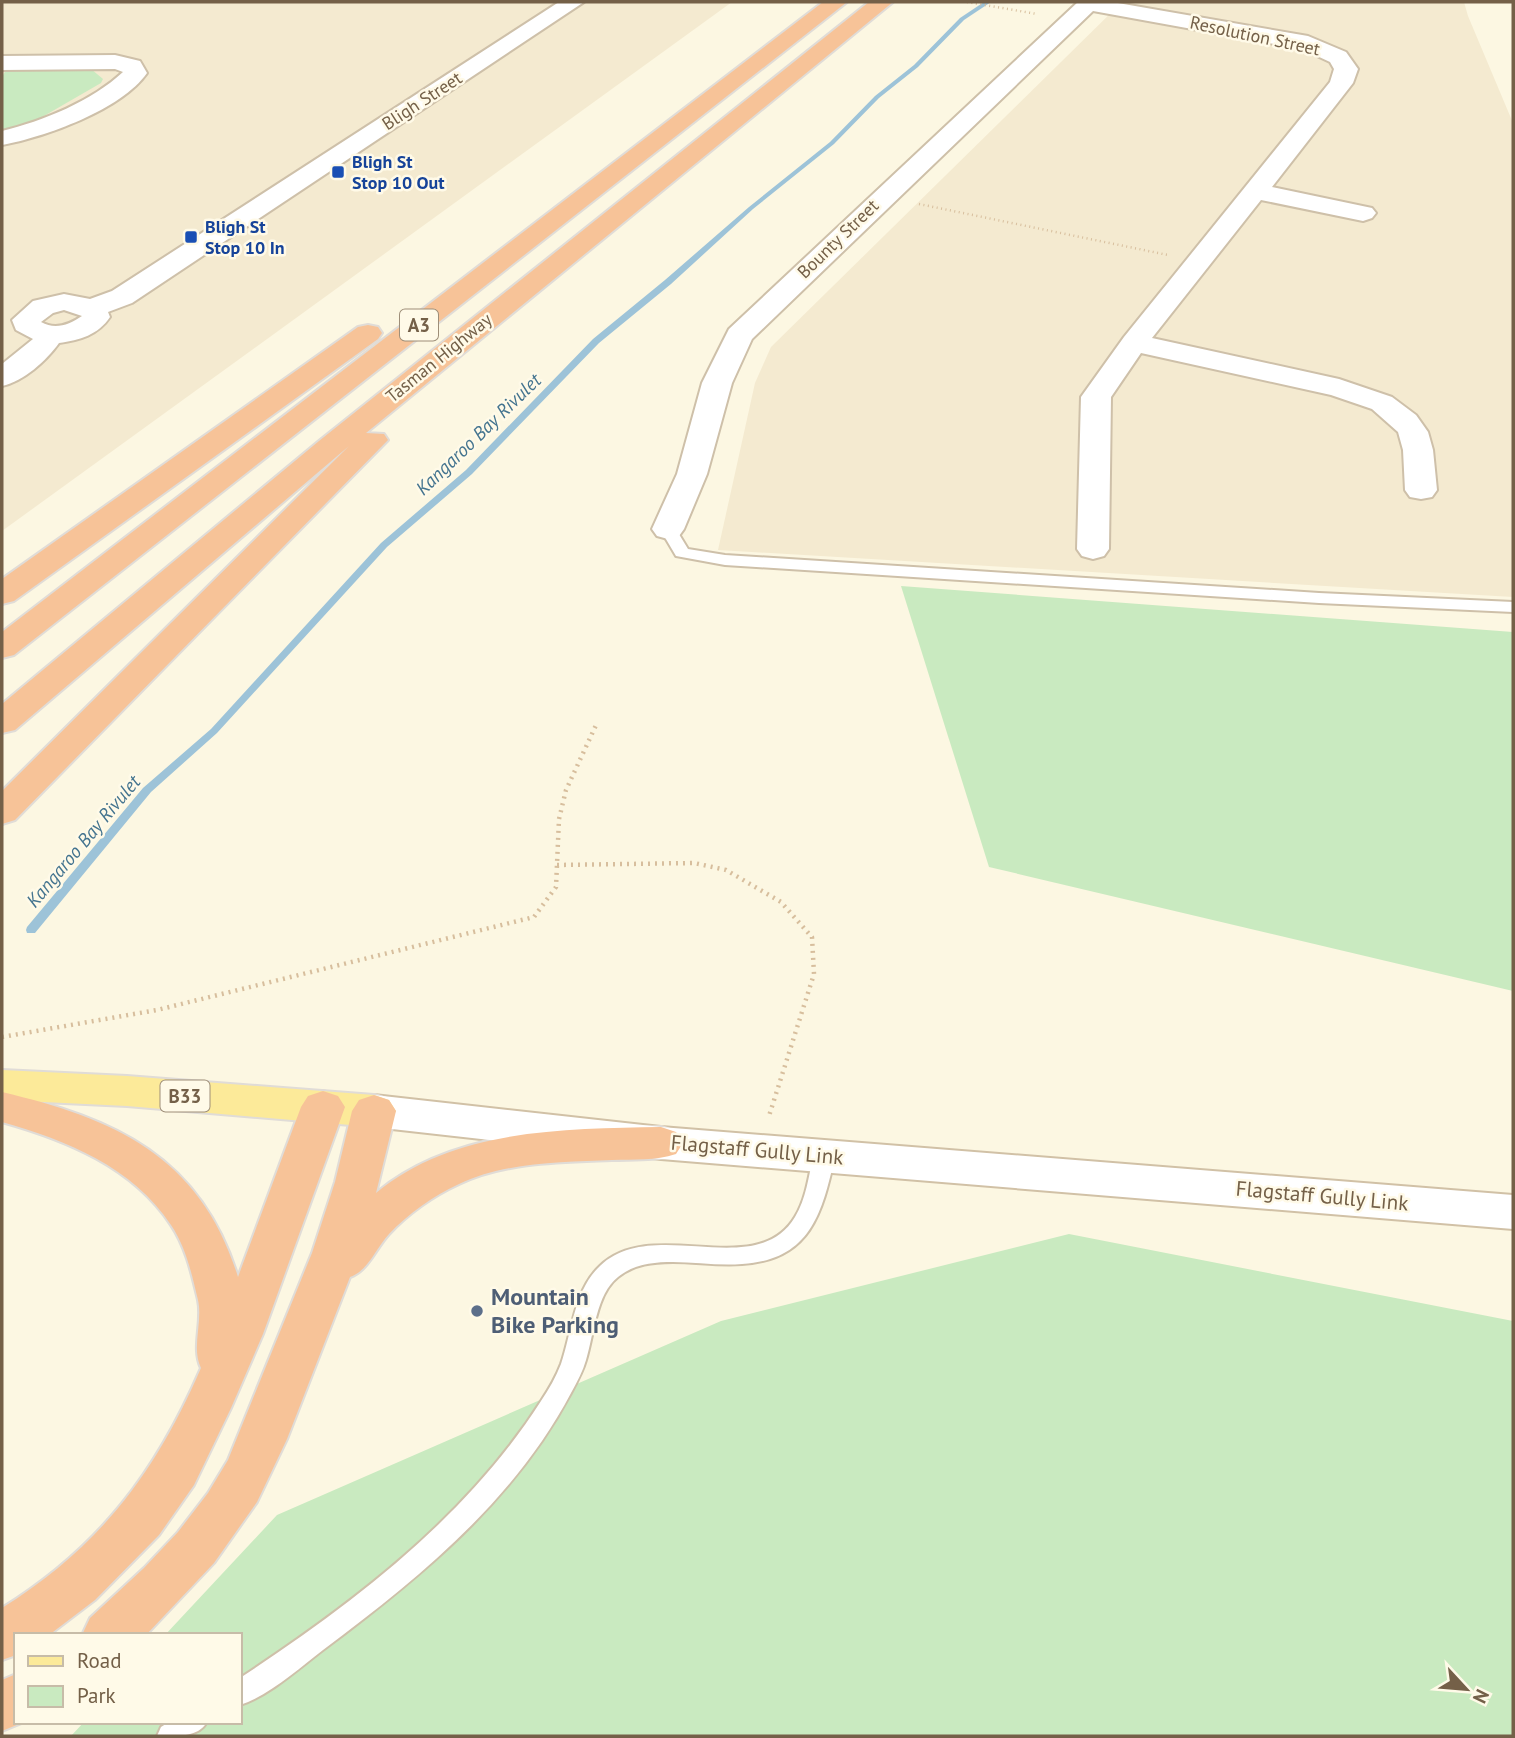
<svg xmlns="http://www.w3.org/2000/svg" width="1515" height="1738" font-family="'PT Sans',sans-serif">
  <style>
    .residential { fill: #f4ead0 }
    .green { fill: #c9eac0 }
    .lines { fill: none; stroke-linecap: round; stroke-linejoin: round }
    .stream { fill: #9dc3d8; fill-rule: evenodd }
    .lane-casing { stroke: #cec0a9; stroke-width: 4 }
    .street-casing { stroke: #cec0a9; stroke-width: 4 }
    .secondary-casing { stroke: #d1c1a6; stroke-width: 4 }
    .primary-casing { stroke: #e0dcd7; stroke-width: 4 }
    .highway-casing { stroke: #e0dcd7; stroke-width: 4 }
    .path-far1 { stroke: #d7be9d; stroke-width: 2.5; stroke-dasharray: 1 3.5; stroke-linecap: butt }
    .path { stroke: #d7be9d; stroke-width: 4.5; stroke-dasharray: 2 5; stroke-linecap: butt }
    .lane { fill: #fff; fill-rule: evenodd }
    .street { fill: #fff; fill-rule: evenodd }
    .secondary { fill: #fff; fill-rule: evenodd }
    .primary { fill: #fcea99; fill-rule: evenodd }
    .highway { fill: #f7c398; fill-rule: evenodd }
    .transit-dot { fill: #1a4fb4; stroke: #fffae8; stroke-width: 2.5 }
    .service-dot { fill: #5c6f8a; stroke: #fffae8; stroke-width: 2.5 }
    .labels { text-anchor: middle; stroke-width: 5; stroke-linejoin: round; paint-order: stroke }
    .far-street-label { font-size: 18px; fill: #746048; stroke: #fffae8 }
    .far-transit-label { font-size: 18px; font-weight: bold; fill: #164399; stroke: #fffae8; text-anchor: start }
    .shield { fill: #fffae8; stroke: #9e8e78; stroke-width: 2 }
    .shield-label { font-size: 19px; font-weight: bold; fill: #746048 }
    .far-water-label { font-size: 19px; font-style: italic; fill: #44748f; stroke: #fffae8 }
    .street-label { font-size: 21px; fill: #746048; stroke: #fffae8 }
    .near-service-label { font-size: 24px; font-weight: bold; fill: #4e5e75; stroke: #fffae8; text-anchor: start }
  </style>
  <rect width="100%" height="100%" fill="#fcf7e2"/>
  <g class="residential">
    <path d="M 2,2 L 732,2 L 2,531 Z"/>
    <path d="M 1122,2 L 1464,2 L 1468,16 L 1513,123 L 1513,597 L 718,550 L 755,383 L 771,347 Z"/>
  </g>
  <g class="green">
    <path d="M 77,68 L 91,69 L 103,79 L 101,83 L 37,120 L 2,130 L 2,77 L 6,70 Z"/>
    <path d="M 901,586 L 1513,632 L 1513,991 L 989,867 Z"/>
    <path d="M 1069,1234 L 1513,1321 L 1513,1736 L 71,1736 L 84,1722 L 240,1722 L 240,1635 L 165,1635 L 277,1515 L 721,1321 Z"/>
  </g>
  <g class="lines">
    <path class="stream" d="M 984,2 L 991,2 L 964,20 L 918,67 L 879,98 L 834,144 L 753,209 L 671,284 L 599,343 L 472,474 L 387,547 L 217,733 L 151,792 L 35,933 L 27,933 L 26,930 L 27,927 L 143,788 L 211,729 L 381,543 L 466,470 L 593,339 L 665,280 L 749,207 L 830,142 L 875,96 L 914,65 L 960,18 Z"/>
    <defs>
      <g id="lane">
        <path d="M 668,524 L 674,526 L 688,549 L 725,555 L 1319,593 L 1513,602 L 1513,612 L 1319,603 L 725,565 L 676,556 L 660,529 Z"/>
        <path d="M 824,1148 L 832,1150 L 835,1156 C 822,1214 810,1260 742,1264 C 719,1266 696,1262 673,1262 C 654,1262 634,1264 618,1277 C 596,1294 594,1334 586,1360 C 583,1371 577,1382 571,1393 C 514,1501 419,1578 323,1650 C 298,1669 270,1695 240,1705 L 240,1678 C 354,1603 467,1517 541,1401 C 549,1389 556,1377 561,1364 C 572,1332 574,1290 600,1266 C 653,1215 756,1282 795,1217 C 806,1199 809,1176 813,1156 L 816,1150 Z"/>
        <path d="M 169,1722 L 207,1722 C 198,1738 176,1736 157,1736 L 161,1727 Z"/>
      </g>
      <g id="street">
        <path d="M 559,2 L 584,2 L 132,303 L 108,312 L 110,317 C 98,335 80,340 59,343 C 46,361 24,381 2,386 L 2,364 L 33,339 L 16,330 L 12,320 L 33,301 L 64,294 L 90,299 L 112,291 ZM 64,310 L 82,316 C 69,325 55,330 41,322 L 53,313 Z"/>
        <path d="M 1078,2 L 1112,2 L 1308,36 L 1346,52 L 1358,69 L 1353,83 L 1272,187 L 1372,208 L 1376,213 L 1372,218 L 1363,221 L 1261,200 L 1152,338 L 1339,379 L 1392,397 L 1416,415 L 1428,432 L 1433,450 L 1437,490 L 1432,497 L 1421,499 L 1410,497 L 1405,490 L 1403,450 L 1398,432 L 1372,409 L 1331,395 L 1141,353 L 1111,397 L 1109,549 L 1104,556 L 1093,559 L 1082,556 L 1077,549 L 1081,397 L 1124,337 L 1330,82 L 1334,69 L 1330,62 L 1302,49 L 1093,11 L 752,339 L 732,383 L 707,474 L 684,529 L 679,536 L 668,539 L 657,536 L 652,529 L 677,474 L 702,383 L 729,329 Z"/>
        <path d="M 115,55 L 140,61 L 147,73 C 121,110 45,137 2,145 L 2,131 C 43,121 92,101 123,72 L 115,69 L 2,70 L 2,56 Z"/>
      </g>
      <path id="secondary" d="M 374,1095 L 661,1127 L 1513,1195 L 1513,1229 L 661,1159 L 374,1127 L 359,1122 L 352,1111 L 359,1100 Z"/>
      <path id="primary" d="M 2,1070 L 127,1076 L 374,1095 L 389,1100 L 396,1111 L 389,1122 L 374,1127 L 127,1106 L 2,1100 Z"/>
      <g id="highway">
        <path d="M 823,2 L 847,2 L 14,655 L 2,658 L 2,632 Z"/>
        <path d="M 869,2 L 893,2 L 366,433 L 384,434 L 388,440 L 15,820 L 2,824 L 2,791 L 349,446 L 15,730 L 2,733 L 2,704 L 319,441 Z"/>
        <path d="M 368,325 L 378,327 L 382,333 L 378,339 L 14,601 L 2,604 L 2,579 L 358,327 Z"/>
        <path d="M 323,1091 L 338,1096 L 345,1107 L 263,1334 L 231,1408 L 194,1485 L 159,1535 L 95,1600 L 49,1635 L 16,1635 L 16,1655 L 2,1660 L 2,1608 C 100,1547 156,1472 201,1368 C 191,1348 203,1322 198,1300 C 192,1275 186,1247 171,1225 C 133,1167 66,1140 2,1122 L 2,1092 C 116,1119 201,1157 238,1277 L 301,1107 L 308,1096 Z"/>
        <path d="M 374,1095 L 389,1100 L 396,1111 L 376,1193 C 454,1128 565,1129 661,1127 L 676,1132 L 683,1143 L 676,1154 C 655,1161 634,1159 612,1160 C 562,1162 505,1162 459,1184 C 433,1196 408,1214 389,1234 C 376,1248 368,1271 350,1277 L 287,1439 L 257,1502 L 214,1563 L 146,1635 L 82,1635 L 90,1618 L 144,1568 L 178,1532 L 208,1493 L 228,1460 L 312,1253 L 335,1182 L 352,1111 L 359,1100 Z"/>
        <path d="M 16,1674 L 16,1722 L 24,1722 L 2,1731 L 2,1680 Z"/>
      </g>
    </defs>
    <use href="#lane" class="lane-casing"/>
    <use href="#street" class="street-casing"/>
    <use href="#secondary" class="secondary-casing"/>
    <use href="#primary" class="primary-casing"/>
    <use href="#highway" class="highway-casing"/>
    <g class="path-far1">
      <path d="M 967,2 L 1037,14"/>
      <path d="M 919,204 L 1168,255"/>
    </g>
    <g class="path">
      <path d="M 557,865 L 694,863 L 726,870 L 781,902 L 812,937 L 814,974 L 769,1116"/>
      <path d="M 2,1037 L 157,1010 L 534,917 L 556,887 L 559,819 L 566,790 L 597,723"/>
    </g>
    <use href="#lane" class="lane"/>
    <use href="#street" class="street"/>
    <use href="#secondary" class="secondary"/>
    <use href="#primary" class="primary"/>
    <use href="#highway" class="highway"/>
  </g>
  <g class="transit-dot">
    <rect x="331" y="165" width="14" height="14" rx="3.5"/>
    <rect x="184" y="230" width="14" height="14" rx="3.5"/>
  </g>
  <circle class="service-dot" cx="477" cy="1311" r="7"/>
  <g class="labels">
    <g class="far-street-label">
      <text transform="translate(1255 36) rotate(12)" y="6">Resolution Street</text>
      <text transform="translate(422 101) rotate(-33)" y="6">Bligh Street</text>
      <text transform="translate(838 239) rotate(-44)" y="6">Bounty Street</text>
      <text transform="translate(439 358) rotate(-39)" y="6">Tasman Highway</text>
    </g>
    <g class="far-transit-label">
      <text x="352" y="168">Bligh St<tspan x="352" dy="21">Stop 10 Out</tspan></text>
      <text x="205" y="233">Bligh St<tspan x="205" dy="21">Stop 10 In</tspan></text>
    </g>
    <g class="shield">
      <rect x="400" y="309.5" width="38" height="31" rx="5"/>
      <rect x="160.5" y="1080.5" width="49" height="31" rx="5"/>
    </g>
    <g class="shield-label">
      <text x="419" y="332">A3</text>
      <text x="185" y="1103">B33</text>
    </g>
    <g class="far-water-label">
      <text transform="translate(478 434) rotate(-44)" y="7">Kangaroo Bay Rivulet</text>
      <text transform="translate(83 841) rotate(-50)" y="7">Kangaroo Bay Rivulet</text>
    </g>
    <g class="street-label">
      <text transform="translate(757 1150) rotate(5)" y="7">Flagstaff Gully Link</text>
      <text transform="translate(1322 1196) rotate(5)" y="7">Flagstaff Gully Link</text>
    </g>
    <g class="near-service-label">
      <text x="491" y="1305">Mountain<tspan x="491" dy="28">Bike Parking</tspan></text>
    </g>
  </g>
  <rect width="1515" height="1738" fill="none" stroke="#746048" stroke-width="7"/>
  <rect x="14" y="1633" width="228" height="91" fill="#fffae8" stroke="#c7bca8" stroke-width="2"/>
  <rect x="28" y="1656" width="35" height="10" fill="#fcea99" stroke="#c7bca8" stroke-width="2"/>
  <text x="77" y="1668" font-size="21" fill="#746048">Road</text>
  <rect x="28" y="1686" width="35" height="21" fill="#c9eac0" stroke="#c7bca8" stroke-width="2"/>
  <text x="77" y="1703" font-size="21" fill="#746048">Park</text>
  <g transform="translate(1466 1689) rotate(116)" stroke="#fffae8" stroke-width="5" paint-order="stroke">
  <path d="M0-5L12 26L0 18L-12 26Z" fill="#746048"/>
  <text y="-10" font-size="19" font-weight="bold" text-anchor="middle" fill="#746048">N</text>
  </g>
</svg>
